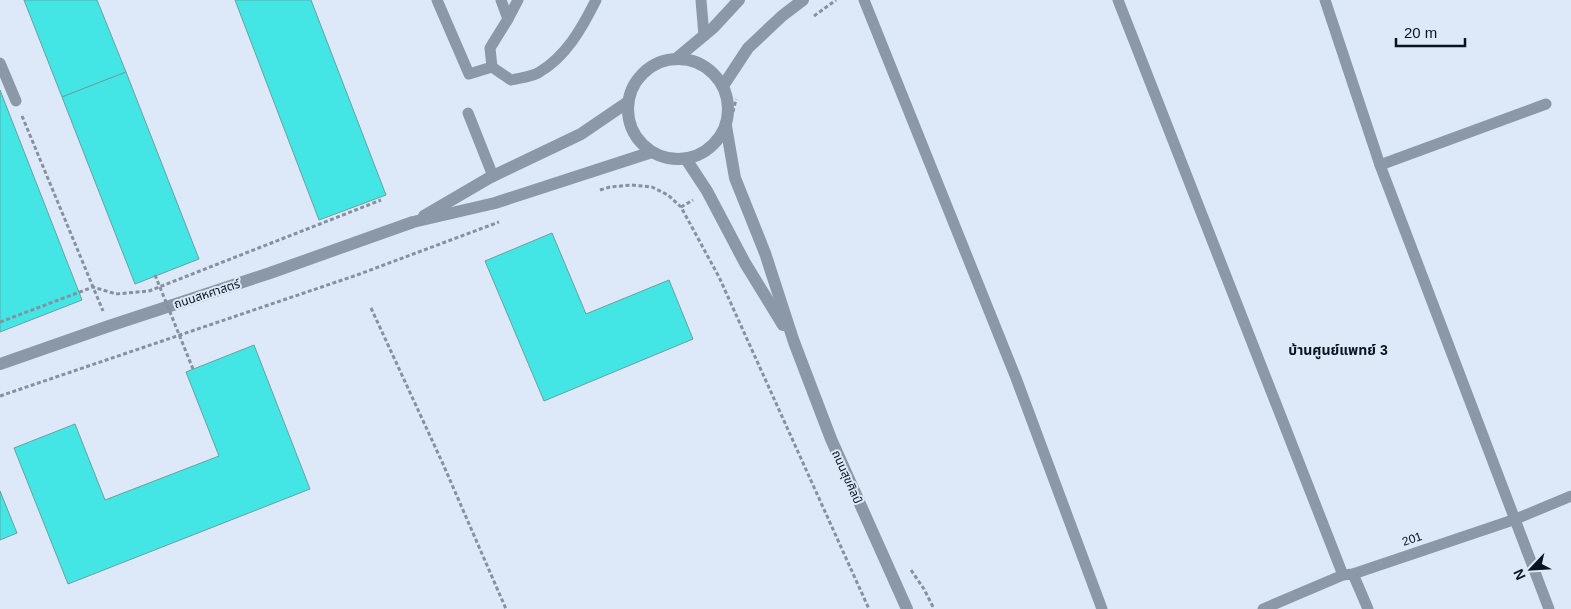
<svg xmlns="http://www.w3.org/2000/svg" width="1571" height="609" font-family="Helvetica,'Noto Sans Thai',sans-serif">
  <style>
    .building { fill: #44e6e5; stroke: #67a1a0 }
    .lines { fill: none; stroke-linecap: round; stroke-linejoin: round }
    .path { stroke: #8691a0; stroke-width: 3; stroke-dasharray: 4 2.5; stroke-linecap: butt }
    .service { stroke: #8b98a8; stroke-width: 11 }
    .minor { stroke: #8b98a8; stroke-width: 12 }
    .path-bridge { stroke: #8691a0; stroke-width: 3; stroke-dasharray: 4 2.5; stroke-linecap: butt }
    .labels { text-anchor: middle; stroke-width: 4; stroke-linejoin: round; paint-order: stroke }
    .street-label { font-size: 12px; fill: #091320; stroke: #dde9f8 }
    .neighbourhood-label { font-size: 14px; font-weight: bold; fill: #091320; stroke: #dde9f8 }
  </style>
  <rect width="100%" height="100%" fill="#dde9f8"/>
  <g class="building">
    <path d="M 24,0 L 97,0 L 126,72 L 62,97 Z"/>
    <path d="M 235,0 L 311,0 L 386,195 L 319,220 Z"/>
    <path d="M 126,72 L 199,259 L 135,284 L 62,97 Z"/>
    <path d="M 0,90 L 82,300 L 0,332 Z"/>
    <path d="M 552,233 L 586,314 L 669,280 L 693,339 L 544,401 L 485,261 Z"/>
    <path d="M 254,345 L 310,489 L 68,584 L 14,448 L 75,424 L 105,500 L 219,456 L 186,372 Z"/>
    <path d="M 0,491 L 17,533 L 0,540 Z"/>
  </g>
  <g class="lines">
    <g class="path">
      <path d="M 814,16 L 836,0"/>
      <path d="M 733,112 L 736,99"/>
      <path d="M 22,116 L 103,311"/>
      <path d="M 600,190 L 610,187 L 631,185 L 652,187 L 668,195 L 681,207 L 719,277 L 869,609"/>
      <path d="M 681,207 L 693,200"/>
      <path d="M 371,308 L 443,464 L 506,609"/>
      <path d="M 0,322 L 93,287 L 116,294 L 149,291 L 381,200"/>
      <path d="M 0,396 L 357,275 L 499,222"/>
      <path d="M 911,570 L 924,589 L 934,609"/>
    </g>
    <g class="service">
      <path d="M 437,0 L 469,74 L 492,67"/>
      <path d="M 501,0 L 508,19"/>
      <path d="M 518,0 L 508,19 L 490,48 L 492,67 L 511,80 C 519,78 530,77 538,73 C 566,57 582,28 596,0"/>
      <path d="M 701,0 L 704,36"/>
      <path d="M 864,0 L 1016,378 L 1102,609"/>
      <path d="M 1118,0 L 1343,575"/>
      <path d="M 1325,0 L 1380,165 L 1549,609"/>
      <path d="M 0,63 L 16,101"/>
      <path d="M 468,113 L 493,176"/>
      <path d="M 1380,165 L 1546,104"/>
      <path d="M 1353,574 L 1368,609"/>
      <path d="M 1263,609 L 1343,575 L 1353,574 L 1516,519 L 1571,496"/>
    </g>
    <g class="minor">
      <path d="M 677,58 L 713,28 L 739,0"/>
      <circle cx="678" cy="109" r="50"/>
      <path d="M 723,86 L 748,48 L 782,16 L 803,0"/>
      <path d="M 726,126 L 735,178 L 765,253 L 794,342 L 831,439 L 907,609"/>
      <path d="M 686,159 L 707,191 L 745,263 L 783,325"/>
      <path d="M 424,216 L 489,178 L 581,134 L 628,102"/>
      <path d="M 0,364 L 109,326 L 270,273 L 413,222 L 495,203 L 652,152"/>
    </g>
    <path class="path-bridge" d="M 155,275 L 193,369"/>
  </g>
  <g class="labels">
    <g class="street-label">
      <text transform="translate(207 294) rotate(-18)" y="4">ถนนสหศาสตร์</text>
      <text transform="translate(847 477) rotate(66)" y="4">ถนนสุขศิลป์</text>
      <text transform="translate(1412 539) rotate(-19)" y="4">201</text>
    </g>
    <g class="neighbourhood-label">
      <text x="1338" y="355">บ้านศูนย์แพทย์ 3</text>
    </g>
  </g>
  <g transform="translate(1531 569) rotate(245)" stroke="#dde9f8" stroke-width="4" paint-order="stroke">
  <path d="M0-4L9 19L0 12L-9 19Z" fill="#091320"/>
  <text y="-8" font-size="14" font-weight="bold" text-anchor="middle" fill="#091320">N</text>
  </g>
  <path d="M1396 38v8h69v-8" fill="none" stroke="#091320" stroke-width="2.5"/>
  <text x="1404" y="38" font-size="15" fill="#091320" stroke="#dde9f8" stroke-width="4" paint-order="stroke">20 m</text>
</svg>
